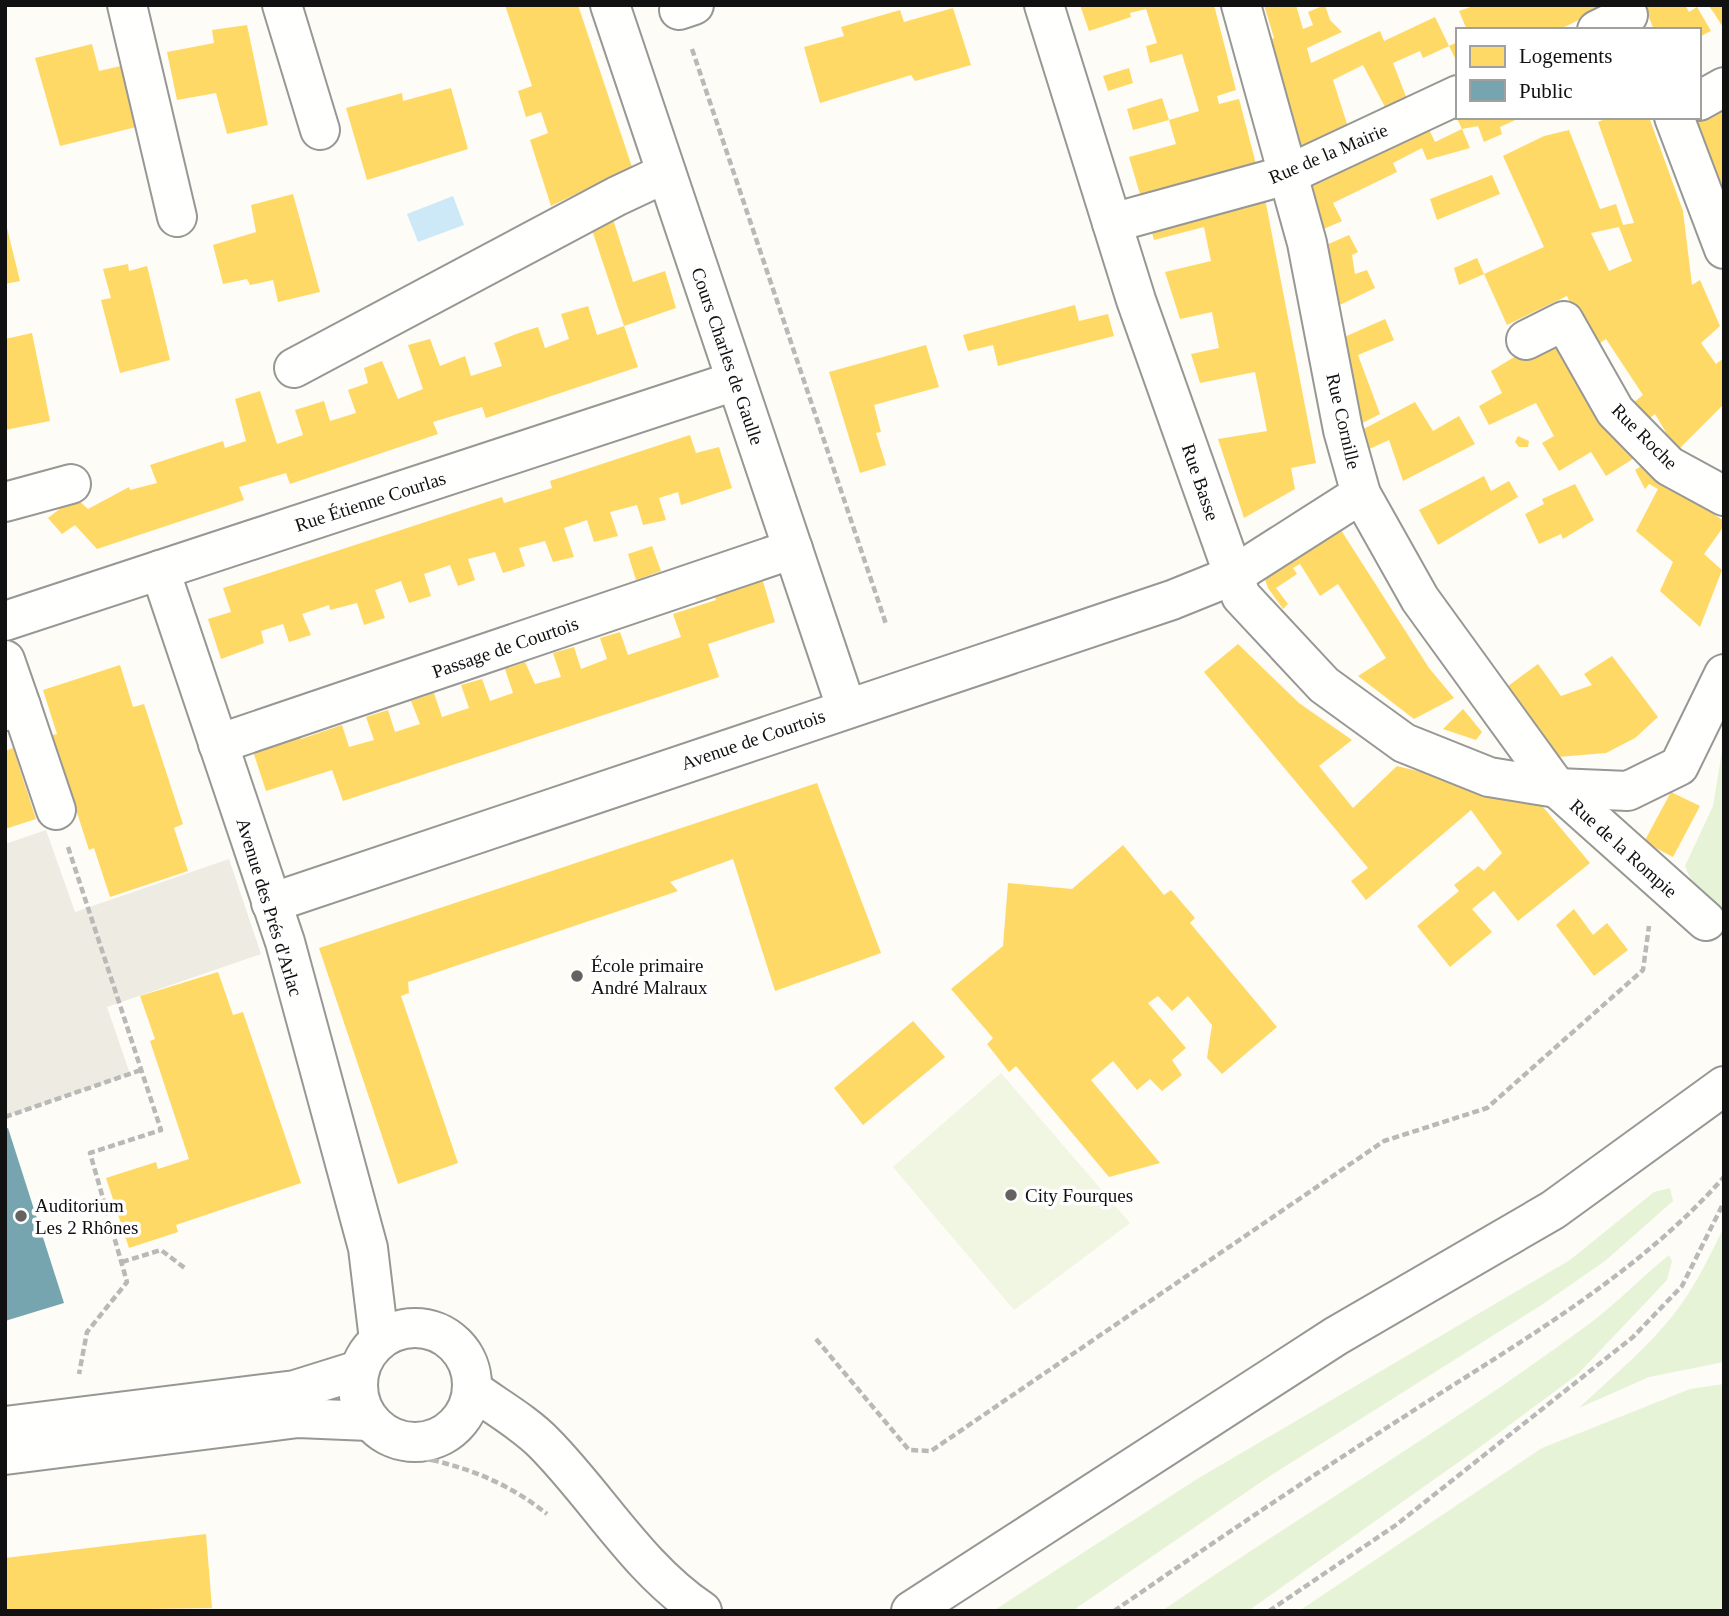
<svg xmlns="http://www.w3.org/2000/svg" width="1729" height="1616" font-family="Georgia,serif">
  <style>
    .green { fill: #e7f3d7 }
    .pitch { fill: #f0f6e1 }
    .plaza { fill: #edebe2 }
    .water { fill: #cde8f7 }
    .homes { fill: #ffd966; fill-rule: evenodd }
    .public { fill: #76a5af }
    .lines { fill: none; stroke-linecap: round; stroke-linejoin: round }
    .minor-casing { stroke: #979795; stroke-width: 42 }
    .path { stroke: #b9b9b8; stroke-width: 4.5; stroke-dasharray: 7 3.5; stroke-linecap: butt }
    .minor { stroke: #fffffe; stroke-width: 38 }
    .poi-dot { fill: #646362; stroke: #fff; stroke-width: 2.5 }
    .labels { text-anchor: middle; stroke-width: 7; stroke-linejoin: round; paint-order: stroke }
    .street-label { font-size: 19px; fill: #111; stroke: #fff }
    .poi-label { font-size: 19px; fill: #111; stroke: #fff; text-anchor: start }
  </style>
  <rect width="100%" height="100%" fill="#fdfcf7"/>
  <g class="green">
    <path d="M 1724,739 L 1724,917 L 1697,895 L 1685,866 L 1713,806 Z"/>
    <path d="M 1670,1188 L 1673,1201 L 1605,1261 L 1540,1306 L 1267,1478 L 1072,1611 L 993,1611 L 1197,1479 L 1570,1260 L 1654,1192 Z"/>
    <path d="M 1724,1227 L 1724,1362 L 1649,1377 L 1579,1408 C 1614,1375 1654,1343 1682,1303 C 1699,1279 1711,1253 1724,1227 Z"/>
    <path d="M 1669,1255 L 1672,1261 L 1667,1280 L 1577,1375 L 1480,1447 L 1248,1611 L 1162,1611 C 1303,1513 1451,1426 1589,1324 C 1617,1303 1642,1277 1669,1255 Z"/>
    <path d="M 1724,1384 L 1724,1611 L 1299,1611 L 1542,1448 L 1690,1389 Z"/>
  </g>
  <path class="pitch" d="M 1001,1073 L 1130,1223 L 1014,1310 L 893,1167 Z"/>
  <path class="plaza" d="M 46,830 L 75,912 L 229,859 L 261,954 L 107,1007 L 130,1074 L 5,1117 L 5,844 Z"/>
  <path class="water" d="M 453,196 L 464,225 L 418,242 L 407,214 Z"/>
  <g class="homes">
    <path d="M 505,5 L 578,5 L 632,167 L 551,206 L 530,140 L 548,133 L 541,112 L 526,117 L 518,91 L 532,86 Z"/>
    <path d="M 1080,5 L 1214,5 L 1236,90 L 1217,96 L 1219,104 L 1239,99 L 1257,168 L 1142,201 L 1129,157 L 1176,144 L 1169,120 L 1199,111 L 1182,54 L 1150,63 L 1146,46 L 1157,43 L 1146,9 L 1130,13 L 1131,17 L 1089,31 Z"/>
    <path d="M 1264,5 L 1296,5 L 1303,29 L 1313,25 L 1308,12 L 1325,5 L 1330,20 L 1342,32 L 1307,48 L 1311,63 L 1380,31 L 1384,41 L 1435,17 L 1449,46 L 1458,42 L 1458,64 L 1449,46 L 1423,58 L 1420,51 L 1393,63 L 1407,99 L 1386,109 L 1363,65 L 1333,80 L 1348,127 L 1302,148 L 1291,108 L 1285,111 L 1266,41 L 1274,38 Z"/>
    <path d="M 1476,5 L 1603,5 L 1604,8 L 1558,30 L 1467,30 L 1459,11 Z"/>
    <path d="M 1644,5 L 1685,5 L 1689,12 L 1697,7 L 1711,31 L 1699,37 L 1699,30 L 1654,30 Z"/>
    <path d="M 1708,5 L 1724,5 L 1724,29 L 1714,13 Z"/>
    <path d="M 953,8 L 971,65 L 915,81 L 911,75 L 820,103 L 804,47 L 844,36 L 841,27 L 900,10 L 904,22 Z"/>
    <path d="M 247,25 L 268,125 L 227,134 L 216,93 L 177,100 L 167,52 L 214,43 L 212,30 Z"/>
    <path d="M 92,44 L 99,71 L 125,65 L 140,126 L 60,146 L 35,58 Z"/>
    <path d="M 1129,68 L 1133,83 L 1108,91 L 1103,76 Z"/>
    <path d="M 451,88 L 468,149 L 367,180 L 346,108 L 402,93 L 403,101 Z"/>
    <path d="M 1162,98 L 1169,120 L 1133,130 L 1127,109 Z"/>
    <path d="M 1724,99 L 1724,188 L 1686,122 Z"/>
    <path d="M 1458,100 L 1458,117 L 1522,117 L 1500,127 L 1502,134 L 1484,142 L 1478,126 L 1462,129 L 1470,148 L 1427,160 L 1422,148 L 1393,163 L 1397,172 L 1333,203 L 1342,221 L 1319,231 L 1300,181 L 1423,117 L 1435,142 L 1462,129 L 1450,104 Z"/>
    <path d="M 1610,117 L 1649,117 L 1683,211 L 1692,285 L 1700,280 L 1720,326 L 1701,343 L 1716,364 L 1724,358 L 1724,404 L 1677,451 L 1655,414 L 1646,421 L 1633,403 L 1643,395 L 1606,339 L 1591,349 L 1567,296 L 1507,325 L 1484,274 L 1459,285 L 1454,268 L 1477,258 L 1484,274 L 1544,247 L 1503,156 L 1544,136 L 1569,130 L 1600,209 L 1616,204 L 1623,225 L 1634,223 L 1598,122 ZM 1619,227 L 1632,261 L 1609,271 L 1591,233 Z"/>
    <path d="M 1492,175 L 1500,194 L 1437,220 L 1430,199 Z"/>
    <path d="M 1263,188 L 1316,463 L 1291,468 L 1295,489 L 1244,518 L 1218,439 L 1267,431 L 1255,372 L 1200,383 L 1191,354 L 1219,348 L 1212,312 L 1180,319 L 1165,272 L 1211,261 L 1204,227 L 1154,240 L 1148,218 Z"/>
    <path d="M 293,194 L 320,292 L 278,302 L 273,280 L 250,285 L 247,279 L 223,284 L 213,245 L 256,232 L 251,205 Z"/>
    <path d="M 611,213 L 633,282 L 665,271 L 676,308 L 624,326 L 590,224 Z"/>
    <path d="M 5,220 L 20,281 L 5,284 Z"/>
    <path d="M 1349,235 L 1358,252 L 1352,255 L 1355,274 L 1367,270 L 1375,288 L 1342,304 L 1326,307 L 1324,246 Z"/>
    <path d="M 128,264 L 129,271 L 147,266 L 170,360 L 120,373 L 101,300 L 111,298 L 103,269 Z"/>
    <path d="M 1075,305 L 1079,321 L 1108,314 L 1114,336 L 998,366 L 993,345 L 968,351 L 963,335 Z"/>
    <path d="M 588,306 L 597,335 L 624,326 L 638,367 L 486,418 L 482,407 L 433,422 L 438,434 L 290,484 L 286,473 L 239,487 L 244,500 L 97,549 L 75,525 L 62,534 L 48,518 L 75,497 L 88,509 L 129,487 L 130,490 L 157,483 L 150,465 L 223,441 L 225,448 L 246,441 L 235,399 L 260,391 L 277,444 L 303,435 L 295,410 L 324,401 L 330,421 L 356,413 L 348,390 L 368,383 L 364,368 L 382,361 L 398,399 L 423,389 L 408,345 L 430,339 L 440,366 L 465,356 L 471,376 L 502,366 L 494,343 L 516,334 L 538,327 L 545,348 L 569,339 L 561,314 Z"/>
    <path d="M 1385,319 L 1394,340 L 1358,355 L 1380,414 L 1351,429 L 1333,342 Z"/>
    <path d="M 1556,332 L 1639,455 L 1606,476 L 1591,452 L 1559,471 L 1542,443 L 1554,436 L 1536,403 L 1489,425 L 1479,406 L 1502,393 L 1491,371 Z"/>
    <path d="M 32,333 L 50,421 L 5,430 L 5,339 Z"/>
    <path d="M 926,345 L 939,387 L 874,405 L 881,432 L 876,433 L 886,465 L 860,473 L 829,372 Z"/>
    <path d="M 1415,402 L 1433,431 L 1459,416 L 1475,444 L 1403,481 L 1389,440 L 1356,455 L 1352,435 Z"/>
    <path d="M 690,435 L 696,453 L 719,447 L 732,488 L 681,505 L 678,492 L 659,498 L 666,520 L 643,525 L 637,505 L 610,512 L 618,536 L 594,542 L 587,520 L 564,528 L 574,557 L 553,562 L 545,541 L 519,548 L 525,566 L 503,573 L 495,552 L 468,559 L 475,580 L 458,586 L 450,565 L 424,574 L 431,596 L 409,603 L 401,581 L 375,590 L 385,618 L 364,625 L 357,603 L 330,610 L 329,605 L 302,614 L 311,635 L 289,642 L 283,624 L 261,631 L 264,643 L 221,659 L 208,619 L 231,612 L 223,588 L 502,497 L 504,503 L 552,488 L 550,481 Z"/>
    <path d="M 1518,436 L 1529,441 L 1528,447 L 1519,447 L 1515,442 Z"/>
    <path d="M 1646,463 L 1676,489 L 1724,521 L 1724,526 L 1704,554 L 1722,570 L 1700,627 L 1660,591 L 1673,562 L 1636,531 L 1658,489 L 1649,484 L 1645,489 L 1635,470 Z"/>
    <path d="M 1484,476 L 1491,491 L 1509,481 L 1518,497 L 1438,545 L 1419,510 Z"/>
    <path d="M 1575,484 L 1594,520 L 1563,539 L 1561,534 L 1539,544 L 1525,514 L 1544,504 L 1542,499 Z"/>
    <path d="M 1332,516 L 1429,668 L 1454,698 L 1414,719 L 1358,676 L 1386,658 L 1338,584 L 1320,596 L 1300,564 L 1293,568 L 1297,574 L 1276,588 L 1288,604 L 1283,609 L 1268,588 L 1261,568 Z"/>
    <path d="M 652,546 L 661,571 L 636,580 L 628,554 Z"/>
    <path d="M 761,575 L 775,622 L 708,644 L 719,677 L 343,801 L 332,770 L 266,791 L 251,745 L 297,730 L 301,739 L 342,725 L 349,747 L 374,740 L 366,717 L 388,710 L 395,732 L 420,724 L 411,701 L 434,693 L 442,717 L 469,708 L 461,685 L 482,679 L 490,701 L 513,693 L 505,669 L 525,662 L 535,684 L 561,677 L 553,653 L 574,647 L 581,669 L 607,659 L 600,638 L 620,632 L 628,655 L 681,637 L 673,614 L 716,600 L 713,591 Z"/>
    <path d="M 1238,644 L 1299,703 L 1352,740 L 1319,766 L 1353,808 L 1397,766 L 1538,801 L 1590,863 L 1518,921 L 1494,891 L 1472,909 L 1492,932 L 1450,967 L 1417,926 L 1459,891 L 1454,885 L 1478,866 L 1484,871 L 1502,853 L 1471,810 L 1366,900 L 1351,881 L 1368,868 L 1204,672 Z"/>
    <path d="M 1612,656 L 1658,717 L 1635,738 L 1606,753 L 1558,757 L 1504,689 L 1538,664 L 1561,696 L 1592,685 L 1584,674 Z"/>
    <path d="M 120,665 L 133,707 L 144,704 L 183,824 L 174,828 L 188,871 L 110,897 L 94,848 L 89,850 L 52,735 L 57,734 L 43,690 Z"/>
    <path d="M 1463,709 L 1482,732 L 1476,740 L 1443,729 Z"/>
    <path d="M 13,748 L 36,819 L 5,829 L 5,751 Z"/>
    <path d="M 817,783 L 881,953 L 775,991 L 733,859 L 670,882 L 678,891 L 408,982 L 409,993 L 401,996 L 458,1163 L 398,1184 L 319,948 Z"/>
    <path d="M 1671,792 L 1700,806 L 1673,857 L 1644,842 Z"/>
    <path d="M 1123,845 L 1164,895 L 1171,890 L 1195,918 L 1190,923 L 1277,1027 L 1222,1074 L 1207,1058 L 1212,1025 L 1188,996 L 1172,1011 L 1158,996 L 1148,1003 L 1186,1048 L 1172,1060 L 1182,1075 L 1162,1091 L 1150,1079 L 1137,1090 L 1113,1061 L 1091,1080 L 1160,1163 L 1109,1177 L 1016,1066 L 1009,1072 L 987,1044 L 993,1038 L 951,989 L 1003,946 L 1008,883 L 1072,889 Z"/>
    <path d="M 1574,909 L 1593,935 L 1607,923 L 1628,950 L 1594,976 L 1556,925 Z"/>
    <path d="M 218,972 L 233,1015 L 243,1012 L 301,1183 L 176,1225 L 178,1232 L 129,1248 L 106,1178 L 156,1162 L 158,1169 L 189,1159 L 150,1041 L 155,1039 L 140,996 Z"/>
    <path d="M 913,1021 L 945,1057 L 863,1125 L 834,1088 Z"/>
    <path d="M 206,1534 L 212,1608 L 5,1611 L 5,1558 Z"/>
  </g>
  <path class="public" d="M 8,1128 L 64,1303 L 5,1321 L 5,1129 Z"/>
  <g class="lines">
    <defs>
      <g id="minor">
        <path d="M 127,5 L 177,217"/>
        <path d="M 282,5 L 320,130"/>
        <path d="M 610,5 L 846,707"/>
        <path d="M 1044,5 L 1136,300 L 1241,596 L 1324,685 L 1404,743 L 1489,777 L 1557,788 L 1628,791 L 1679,766 L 1724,674"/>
        <path d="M 1241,5 L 1307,243 L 1343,430 L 1361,494 L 1420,599 L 1557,788 L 1706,921"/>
        <path d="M 679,10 L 694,5"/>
        <path d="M 1597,30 L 1628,15"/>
        <path d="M 1699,101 L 1724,87"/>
        <path d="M 1674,117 L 1724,249"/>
        <path d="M 1112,223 L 1287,175 L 1458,95"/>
        <path d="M 1526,340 L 1564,321 L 1615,411 L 1669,466 L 1724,496"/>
        <path d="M 294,368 L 617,196 L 666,173"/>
        <path d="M 5,502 L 71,484"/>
        <path d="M 160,570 L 285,942 L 368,1248 L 379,1340"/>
        <path d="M 5,621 L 735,381"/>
        <path d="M 5,660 L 21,706 L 5,711"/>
        <path d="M 21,706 L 56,810"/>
        <path d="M 218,744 L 793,549"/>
        <path d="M 271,903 L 1172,600 L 1234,575 L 1361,494"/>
        <circle cx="415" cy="1385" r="57"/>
        <path d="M 473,1390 C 496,1407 525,1423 545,1444 C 599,1499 637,1567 702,1611"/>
        <path d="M 5,1426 L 295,1390 L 359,1370"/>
        <path d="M 5,1455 L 298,1418 L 369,1421"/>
        <path d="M 911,1611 L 1336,1336 L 1553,1210 L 1724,1086"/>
      </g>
    </defs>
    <use href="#minor" class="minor-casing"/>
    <g class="path">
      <path d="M 692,49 L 886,624"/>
      <path d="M 68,847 L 161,1130 L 90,1153 L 127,1282 L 87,1332 L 79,1374"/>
      <path d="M 5,1117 L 141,1070"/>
      <path d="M 122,1262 L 161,1250 L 186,1269"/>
      <path d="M 816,1339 L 909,1450 L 931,1451 L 1384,1141 L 1487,1108 L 1643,970 L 1649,926"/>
      <path d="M 421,1442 L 432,1460 C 475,1470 512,1486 547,1514"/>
      <path d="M 395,1455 L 432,1460"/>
      <path d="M 1114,1611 C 1215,1541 1316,1473 1419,1407 C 1526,1338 1639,1273 1724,1177"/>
      <path d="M 1269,1611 L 1396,1525 L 1633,1337 L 1682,1286 L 1724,1202"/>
    </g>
    <use href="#minor" class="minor"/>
  </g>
  <g class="poi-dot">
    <circle cx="577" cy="976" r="7"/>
    <circle cx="1011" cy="1195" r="7"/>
    <circle cx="21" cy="1216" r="7"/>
  </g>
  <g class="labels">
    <g class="street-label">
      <text transform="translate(1328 153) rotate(-23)" y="7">Rue de la Mairie</text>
      <text transform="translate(728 356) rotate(71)" y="7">Cours Charles de Gaulle</text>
      <text transform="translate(1344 421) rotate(77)" y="7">Rue Cornille</text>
      <text transform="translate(1645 436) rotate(45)" y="7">Rue Roche</text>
      <text transform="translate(1201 482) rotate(71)" y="7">Rue Basse</text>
      <text transform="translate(370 501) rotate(-18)" y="7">Rue Étienne Courlas</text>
      <text transform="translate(505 647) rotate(-19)" y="7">Passage de Courtois</text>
      <text transform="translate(753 739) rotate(-19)" y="7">Avenue de Courtois</text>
      <text transform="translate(1624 848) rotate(42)" y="7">Rue de la Rompie</text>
      <text transform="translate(270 907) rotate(73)" y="7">Avenue des Prés d'Arlac</text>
    </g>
    <g class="poi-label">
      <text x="591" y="972">École primaire<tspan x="591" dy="22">André Malraux</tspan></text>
      <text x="1025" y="1202">City Fourques</text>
      <text x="35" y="1212">Auditorium<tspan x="35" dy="22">Les 2 Rhônes</tspan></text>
    </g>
  </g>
  <rect width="1729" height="1616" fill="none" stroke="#111111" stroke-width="14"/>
  <rect x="1456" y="28" width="245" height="91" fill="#ffffff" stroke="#a0a0a0" stroke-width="2"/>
  <rect x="1470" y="46" width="35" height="21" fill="#ffd966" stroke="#a0a0a0" stroke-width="2"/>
  <text x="1519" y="63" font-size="21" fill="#111111">Logements</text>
  <rect x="1470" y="80" width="35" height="21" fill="#76a5af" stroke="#a0a0a0" stroke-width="2"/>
  <text x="1519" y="98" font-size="21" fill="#111111">Public</text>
</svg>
